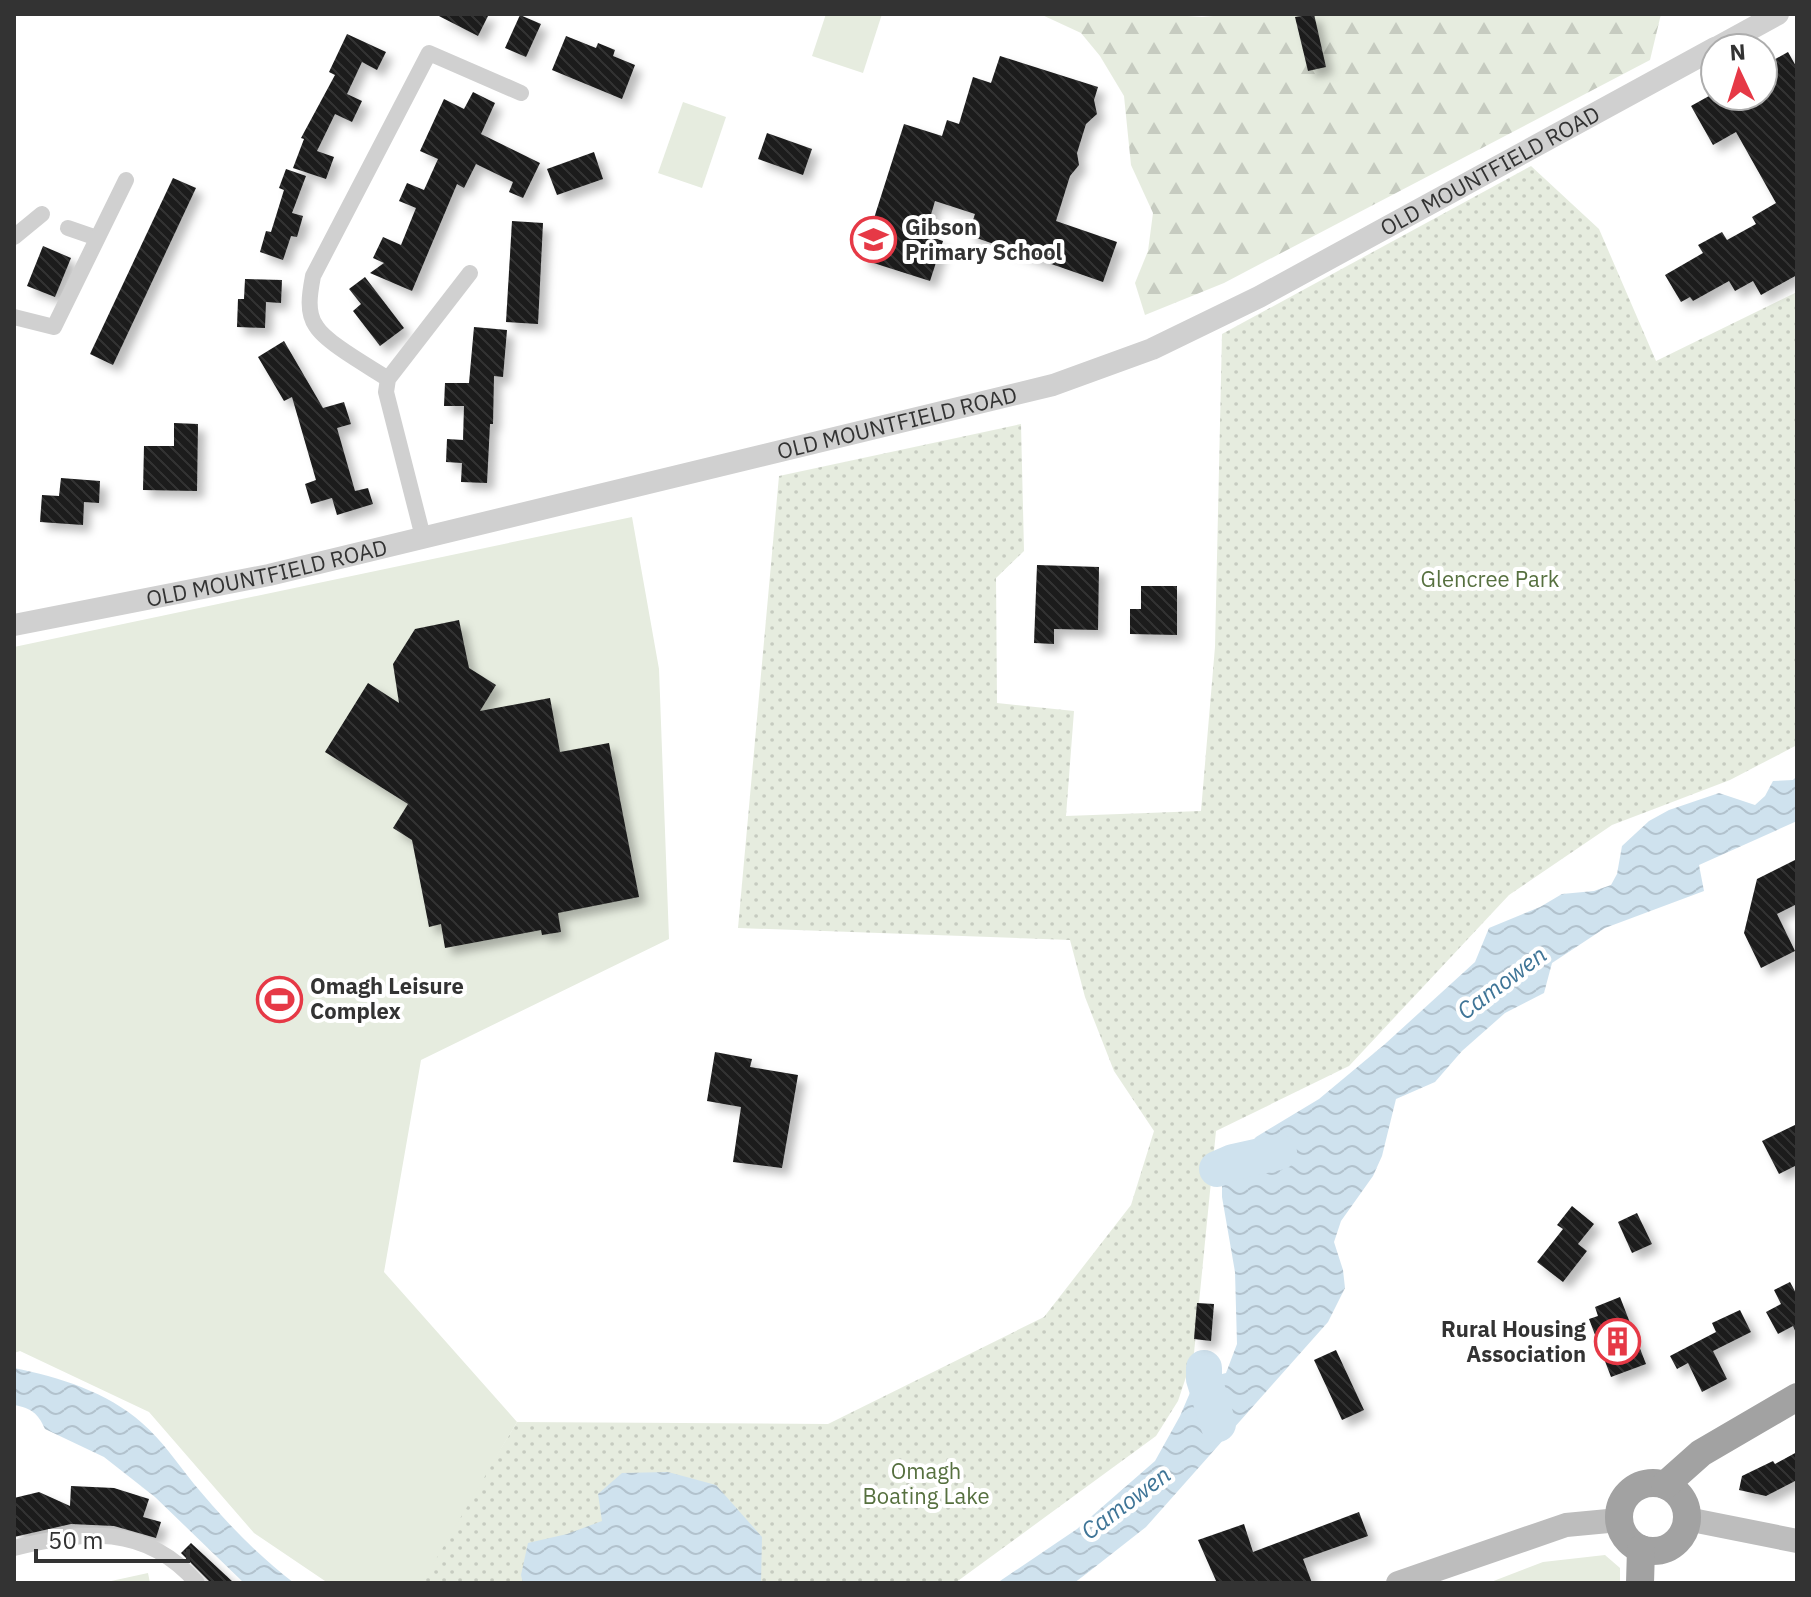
<svg xmlns="http://www.w3.org/2000/svg" width="1811" height="1597" font-family="'IBM Plex Sans',sans-serif">
  <style>
    .green { fill: url(#green-dots) }
    .forest { fill: url(#forest-firs) }
    .pitch { fill: #e6ecdf }
    .water { fill: url(#water-waves) }
    .lines { fill: none; stroke-linecap: round; stroke-linejoin: round }
    .river { stroke: #cfe2ee; stroke-width: 36 }
    .building { fill: url(#building-back-hatch); filter: url(#shadow) }
    .minor { stroke: #d0d0d0; stroke-width: 16 }
    .tertiary { stroke: #d0d0d0; stroke-width: 22 }
    .secondary { stroke: #bdbdbd; stroke-width: 24 }
    .trunk { stroke: #a2a2a2; stroke-width: 28 }
    .labels { text-anchor: middle; stroke-width: 8; stroke-linejoin: round; paint-order: stroke }
    .street-label { font-size: 22px; fill: #333; stroke: #fff }
    .poi-label { font-size: 22px; font-weight: bold; fill: #333; stroke: #fff; text-anchor: start }
    .park-label { font-size: 22px; fill: #56703f; stroke: #fff }
    .water-label { font-size: 24px; font-style: italic; fill: #3f7597; stroke: #fff }
  </style>
  <defs>
    <pattern id="green-dots" width="8" height="8" patternUnits="userSpaceOnUse" patternTransform="scale(2)"><rect width="8" height="8" fill="#e6ecdf"/><path d="M2 2h.1M6 6h.1" fill="none" stroke="#c6cbc0" stroke-width="1.8" stroke-linecap="round"/></pattern>
    <pattern id="forest-firs" width="22" height="20" patternUnits="userSpaceOnUse" patternTransform="scale(2)"><rect width="22" height="20" fill="#e6ecdf"/><path d="M5 1l3.5 6h-7zM16 11l3.5 6h-7z" fill="#c6cbc0"/></pattern>
    <pattern id="water-waves" width="16" height="10" patternUnits="userSpaceOnUse" patternTransform="scale(2)"><rect width="16" height="10" fill="#cfe2ee"/><path d="M0 5q4-4 8 0t8 0" fill="none" stroke="#b2c2cd"/></pattern>
    <pattern id="building-back-hatch" width="6" height="6" patternUnits="userSpaceOnUse" patternTransform="scale(2)"><rect width="6" height="6" fill="#1a1a1a"/><path d="M-1 5l2 2M0 0l6 6M5-1l2 2" fill="none" stroke="#333"/></pattern>
    <filter id="shadow"><feDropShadow dx="7" dy="7" stdDeviation="4" flood-color="#0004"/></filter>
  </defs>
  <rect width="100%" height="100%" fill="#fff"/>
  <path class="green" d="M 1531,166 L 1599,229 L 1656,361 L 1797,292 L 1797,745 L 1730,780 L 1612,825 L 1509,895 L 1349,1066 L 1216,1131 L 1194,1353 L 1178,1401 L 1156,1436 L 955,1583 L 418,1583 L 517,1422 L 828,1424 L 1044,1317 L 1131,1205 L 1154,1131 L 1114,1071 L 1085,997 L 1070,940 L 738,928 L 779,476 L 1021,424 L 1024,551 L 996,578 L 997,703 L 1074,711 L 1066,816 L 1201,811 L 1215,647 L 1222,334 Z"/>
  <path class="forest" d="M 1040,14 L 1159,14 L 1202,17 L 1236,14 L 1661,14 L 1650,60 L 1224,283 L 1145,315 L 1135,283 L 1148,251 L 1153,213 L 1131,165 L 1124,96 L 1100,56 L 1081,33 Z"/>
  <g class="pitch">
    <path d="M 826,14 L 882,14 L 863,73 L 812,56 Z"/>
    <path d="M 683,102 L 726,117 L 702,188 L 658,173 Z"/>
    <path d="M 632,517 L 659,669 L 669,939 L 421,1060 L 384,1272 L 517,1422 L 422,1583 L 328,1583 L 254,1533 L 149,1412 L 20,1351 L 14,1353 L 14,647 Z"/>
    <path d="M 1605,1555 L 1620,1568 L 1620,1583 L 1491,1582 L 1543,1562 Z"/>
    <path d="M 148,1573 L 150,1583 L 102,1583 Z"/>
  </g>
  <g class="water">
    <path d="M 1797,776 L 1797,821 L 1699,865 L 1704,891 L 1605,928 L 1552,963 L 1544,993 L 1505,1013 L 1462,1051 L 1435,1082 L 1396,1099 L 1382,1156 L 1373,1176 L 1341,1221 L 1334,1242 L 1343,1270 L 1345,1288 L 1328,1322 L 1146,1527 L 1086,1574 L 1074,1583 L 997,1583 L 1077,1529 L 1155,1461 L 1180,1416 L 1195,1381 L 1226,1373 L 1237,1344 L 1235,1272 L 1222,1197 L 1222,1174 L 1256,1137 L 1319,1099 L 1385,1044 L 1475,962 L 1489,928 L 1540,907 L 1562,894 L 1594,891 L 1611,885 L 1617,874 L 1622,846 L 1649,821 L 1669,810 L 1719,793 L 1755,805 L 1765,796 L 1773,781 L 1793,780 Z"/>
    <path d="M 14,1368 C 59,1377 107,1392 142,1423 C 162,1440 178,1464 194,1484 C 225,1521 256,1554 294,1583 L 244,1583 L 155,1497 L 104,1457 L 45,1429 C 38,1413 31,1408 14,1405 Z"/>
    <path d="M 668,1472 L 716,1485 L 762,1537 L 761,1583 L 523,1583 L 521,1575 L 528,1543 L 567,1534 L 602,1521 L 598,1494 L 622,1473 Z"/>
  </g>
  <g class="lines">
    <g class="river">
      <path d="M 1217,1169 L 1233,1162 L 1279,1152"/>
      <path d="M 1204,1368 L 1204,1379 L 1218,1424"/>
    </g>
  </g>
  <g class="building">
    <path d="M 435,14 L 489,14 L 478,36 Z"/>
    <path d="M 1314,14 L 1326,67 L 1308,71 L 1295,17 Z"/>
    <path d="M 520,15 L 541,24 L 526,57 L 505,48 Z"/>
    <path d="M 347,34 L 386,52 L 377,70 L 362,62 L 347,94 L 362,101 L 352,122 L 335,114 L 317,151 L 334,157 L 326,179 L 293,168 L 304,139 L 301,138 L 335,75 L 329,72 Z"/>
    <path d="M 566,36 L 596,48 L 598,43 L 615,50 L 613,56 L 635,65 L 622,99 L 552,70 Z"/>
    <path d="M 1788,52 L 1797,68 L 1797,275 L 1761,295 L 1753,281 L 1735,291 L 1729,281 L 1693,301 L 1690,297 L 1681,302 L 1665,275 L 1703,253 L 1698,245 L 1722,232 L 1727,240 L 1756,224 L 1752,217 L 1776,203 L 1736,132 L 1713,145 L 1691,106 L 1709,96 L 1763,96 L 1763,66 Z"/>
    <path d="M 1000,56 L 1098,87 L 1094,100 L 1097,114 L 1086,124 L 1077,153 L 1079,165 L 1070,176 L 1056,221 L 1117,242 L 1103,282 L 968,235 L 975,214 L 935,201 L 925,235 L 943,241 L 930,281 L 861,259 L 904,124 L 942,136 L 947,120 L 959,124 L 973,77 L 991,83 Z"/>
    <path d="M 473,92 L 495,103 L 481,134 L 540,163 L 523,198 L 509,192 L 513,182 L 476,164 L 464,188 L 457,184 L 412,291 L 370,273 L 384,263 L 373,258 L 383,237 L 401,245 L 416,208 L 399,201 L 407,183 L 424,190 L 438,159 L 420,151 L 444,99 L 464,109 Z"/>
    <path d="M 767,133 L 812,149 L 803,175 L 758,159 Z"/>
    <path d="M 594,152 L 603,179 L 557,195 L 547,169 Z"/>
    <path d="M 286,169 L 306,176 L 292,213 L 303,216 L 297,237 L 291,236 L 283,260 L 260,252 L 266,231 L 271,232 L 284,190 L 279,188 Z"/>
    <path d="M 173,178 L 196,188 L 113,365 L 90,354 Z"/>
    <path d="M 512,221 L 543,223 L 538,324 L 506,322 Z"/>
    <path d="M 43,246 L 71,258 L 55,297 L 27,286 Z"/>
    <path d="M 365,277 L 404,328 L 380,346 L 353,311 L 361,304 L 349,289 Z"/>
    <path d="M 245,279 L 282,280 L 281,303 L 266,302 L 265,328 L 237,327 L 238,299 L 244,299 Z"/>
    <path d="M 474,327 L 507,330 L 503,377 L 494,376 L 493,424 L 490,424 L 487,483 L 461,482 L 462,463 L 446,462 L 447,439 L 463,440 L 464,406 L 444,406 L 445,383 L 469,383 Z"/>
    <path d="M 284,341 L 323,408 L 344,402 L 351,424 L 337,428 L 355,491 L 368,488 L 373,504 L 337,515 L 332,498 L 311,504 L 305,484 L 316,480 L 292,397 L 284,401 L 258,357 Z"/>
    <path d="M 174,423 L 198,424 L 197,491 L 143,490 L 144,446 L 174,446 Z"/>
    <path d="M 61,478 L 100,481 L 99,503 L 84,502 L 83,525 L 40,522 L 42,495 L 59,496 Z"/>
    <path d="M 1037,565 L 1099,567 L 1098,630 L 1054,629 L 1054,644 L 1034,643 Z"/>
    <path d="M 1141,586 L 1177,586 L 1177,635 L 1130,634 L 1130,609 L 1141,609 Z"/>
    <path d="M 459,620 L 469,668 L 496,685 L 480,711 L 550,698 L 560,752 L 609,743 L 639,897 L 558,913 L 561,932 L 542,935 L 541,930 L 445,948 L 441,924 L 429,927 L 412,840 L 393,828 L 408,804 L 325,752 L 368,683 L 399,703 L 393,664 L 415,629 Z"/>
    <path d="M 1797,859 L 1797,904 L 1777,914 L 1795,951 L 1761,968 L 1744,933 L 1757,879 Z"/>
    <path d="M 715,1052 L 752,1059 L 750,1067 L 798,1075 L 782,1168 L 733,1162 L 741,1107 L 707,1101 Z"/>
    <path d="M 1797,1124 L 1797,1165 L 1779,1174 L 1762,1141 Z"/>
    <path d="M 1572,1206 L 1594,1224 L 1578,1244 L 1587,1251 L 1563,1282 L 1537,1262 L 1563,1229 L 1557,1225 Z"/>
    <path d="M 1637,1213 L 1652,1244 L 1632,1253 L 1618,1222 Z"/>
    <path d="M 1790,1282 L 1797,1295 L 1797,1335 L 1793,1326 L 1778,1334 L 1766,1312 L 1781,1304 L 1774,1290 Z"/>
    <path d="M 1620,1297 L 1646,1364 L 1611,1377 L 1589,1319 L 1598,1316 L 1595,1307 Z"/>
    <path d="M 1197,1303 L 1214,1304 L 1211,1341 L 1194,1339 Z"/>
    <path d="M 1740,1310 L 1751,1332 L 1713,1351 L 1727,1379 L 1702,1392 L 1688,1363 L 1677,1369 L 1670,1356 L 1716,1332 L 1712,1323 Z"/>
    <path d="M 1336,1350 L 1364,1410 L 1342,1420 L 1314,1360 Z"/>
    <path d="M 1797,1452 L 1797,1480 L 1766,1496 L 1739,1490 L 1742,1476 L 1773,1461 L 1775,1464 Z"/>
    <path d="M 71,1486 L 114,1488 L 149,1499 L 143,1517 L 161,1522 L 156,1538 L 114,1526 L 71,1524 L 14,1537 L 14,1498 L 39,1492 L 70,1506 Z"/>
    <path d="M 1359,1512 L 1368,1536 L 1303,1559 L 1312,1583 L 1217,1583 L 1198,1540 L 1244,1524 L 1253,1552 Z"/>
    <path d="M 191,1543 L 234,1583 L 211,1583 L 181,1553 Z"/>
  </g>
  <g class="lines">
    <g class="minor">
      <path d="M 68,228 L 97,238"/>
      <path d="M 14,237 L 42,214"/>
      <path d="M 14,317 L 54,327 L 126,180"/>
      <path d="M 388,379 C 370,367 326,343 316,326 C 306,312 310,292 313,276 L 429,53 L 521,93"/>
      <path d="M 423,537 L 386,392 L 388,379 L 470,273"/>
      <path d="M 14,1548 C 83,1530 146,1524 197,1583"/>
    </g>
    <g class="tertiary">
      <path d="M 1716,48 L 1778,14"/>
      <path id="s1" d="M 14,625 L 269,575 L 1053,385 L 1152,349 L 1259,297 L 1715,48"/>
    </g>
    <g class="secondary">
      <path d="M 1687,1519 L 1797,1541"/>
      <path d="M 1398,1583 L 1566,1525 L 1619,1520"/>
    </g>
    <g class="trunk">
      <circle cx="1653" cy="1517" r="34"/>
      <path d="M 1665,1485 L 1701,1453 L 1797,1397"/>
      <path d="M 1640,1583 L 1641,1549"/>
    </g>
  </g>
  <defs>
    <symbol id="school-ring" viewBox="-11 -11 22 22"><circle r="9.5" fill="#fff" stroke="#e63946" stroke-width="1.5"/><path d="M0-5L7-2L0 1L-7-2ZM-4 1L0 2.5L4 1V4Q0 6-4 4Z" fill="#e63946"/></symbol>
    <symbol id="stadium-ring" viewBox="-11 -11 22 22"><circle r="9.5" fill="#fff" stroke="#e63946" stroke-width="1.5"/><path d="M0-5a6.5 5 0 1 0 0 10a6.5 5 0 1 0 0-10ZM-3.5-1.8h7v3.6h-7Z" fill="#e63946"/></symbol>
    <symbol id="building-ring" viewBox="-11 -11 22 22"><circle r="9.5" fill="#fff" stroke="#e63946" stroke-width="1.5"/><path d="M-4-6H4V6H1V3H-1V6H-4ZM-2.5-4.3h1.7v1.8h-1.7ZM.8-4.3h1.7v1.8H.8ZM-2.5-1h1.7V.8h-1.7ZM.8-1h1.7V.8H.8Z" fill="#e63946"/></symbol>
  </defs>
  <g fill-rule="evenodd">
    <use href="#school-ring" x="848" y="214" width="51" height="51"/>
    <use href="#stadium-ring" x="254" y="974" width="51" height="51"/>
    <use href="#building-ring" x="1592" y="1316" width="51" height="51"/>
  </g>
  <g class="labels">
    <g class="street-label">
      <text dy="8" stroke="none"><textPath href="#s1" startOffset="1554">OLD MOUNTFIELD ROAD</textPath></text>
      <text dy="8" stroke="none"><textPath href="#s1" startOffset="906">OLD MOUNTFIELD ROAD</textPath></text>
      <text dy="8" stroke="none"><textPath href="#s1" startOffset="258">OLD MOUNTFIELD ROAD</textPath></text>
    </g>
    <g class="poi-label">
      <text x="905" y="235">Gibson<tspan x="905" dy="25">Primary School</tspan></text>
      <text x="310" y="994">Omagh Leisure<tspan x="310" dy="25">Complex</tspan></text>
      <text x="1586" y="1337" text-anchor="end">Rural Housing<tspan x="1586" dy="25">Association</tspan></text>
    </g>
    <g class="park-label">
      <text x="1490" y="587">Glencree Park</text>
      <text x="926" y="1479">Omagh<tspan x="926" dy="25">Boating Lake</tspan></text>
    </g>
    <g class="water-label">
      <text transform="translate(1502 983) rotate(-37)" y="8">Camowen</text>
      <text transform="translate(1126 1503) rotate(-37)" y="8">Camowen</text>
    </g>
  </g>
  <rect width="1811" height="1597" fill="none" stroke="#333333" stroke-width="32"/>
  <g transform="translate(1739 72) rotate(356)"><circle r="38" fill="#ffffff" stroke="#adadad" stroke-width="2"/>
  <path d="M0-6L14 30L0 20L-14 30Z" fill="#e63946"/>
  <text y="-12" font-size="22" font-weight="bold" text-anchor="middle" fill="#333333">N</text>
  </g>
  <path d="M36 1549v12h152v-12" fill="none" stroke="#333333" stroke-width="4"/>
  <text x="48" y="1549" font-size="24" fill="#333333" stroke="#ffffff" stroke-width="6" paint-order="stroke">50 m</text>
</svg>
